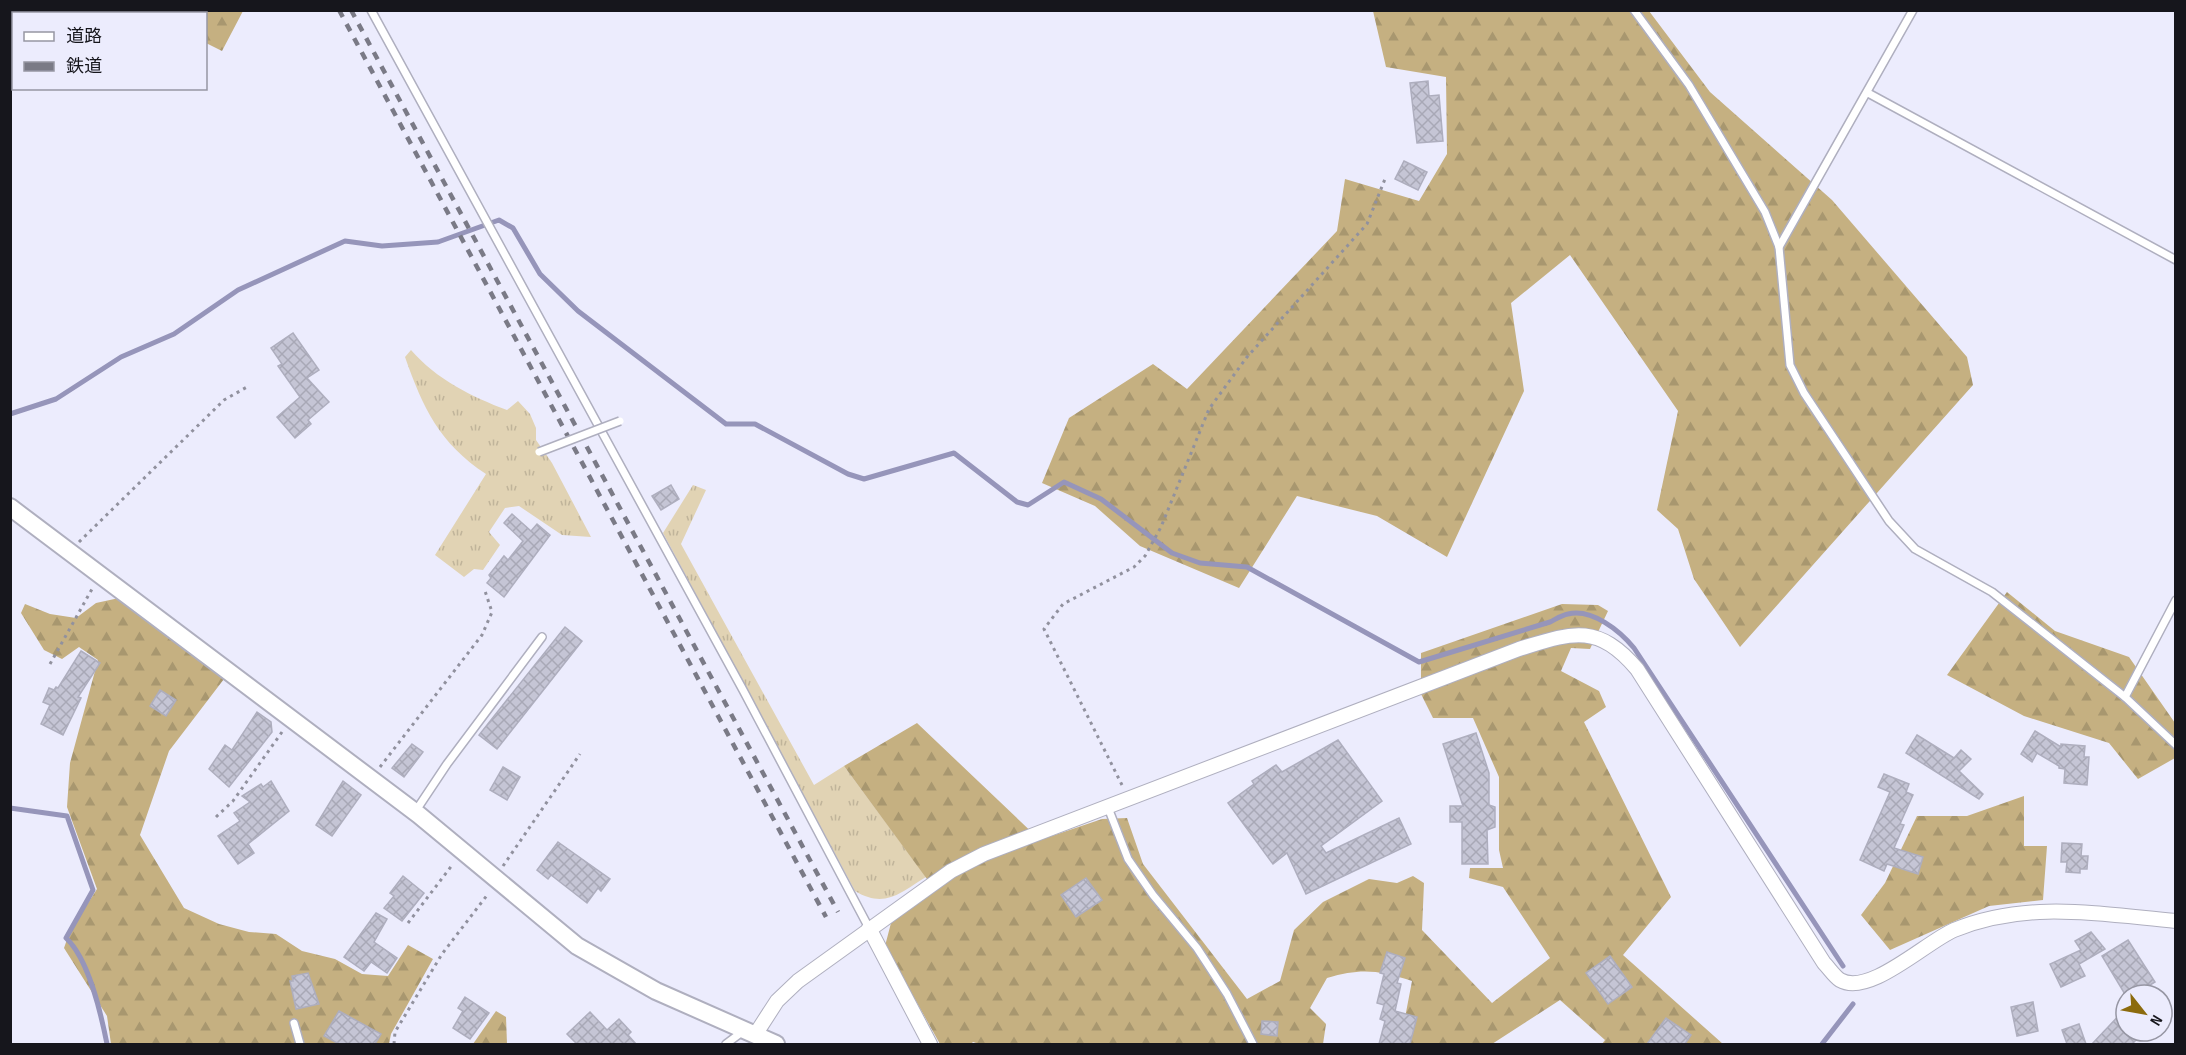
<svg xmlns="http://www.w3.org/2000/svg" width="2186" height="1055" font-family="'Sofia Sans Condensed','Noto Sans JP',sans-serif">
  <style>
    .grass { fill: url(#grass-tufts) }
    .forest { fill: url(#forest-firs) }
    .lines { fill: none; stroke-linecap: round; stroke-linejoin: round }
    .stream { stroke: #9695ba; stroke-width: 5 }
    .building { fill: url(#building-cross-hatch); stroke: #aeaebe; stroke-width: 1.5 }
    .service-casing { stroke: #afafbf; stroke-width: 10 }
    .minor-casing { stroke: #afafbf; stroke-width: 16 }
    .tertiary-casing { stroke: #afafbf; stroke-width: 20 }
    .path { stroke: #91919e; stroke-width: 3; stroke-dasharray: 3 4.5; stroke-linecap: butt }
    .service { stroke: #fff; stroke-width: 7 }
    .minor { stroke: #fff; stroke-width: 14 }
    .tertiary { stroke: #fff; stroke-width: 16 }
    .rail { stroke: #7a7a86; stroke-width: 4.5; stroke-dasharray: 8 8; stroke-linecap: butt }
    .service-bridge-casing { stroke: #afafbf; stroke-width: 10; stroke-linecap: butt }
    .service-bridge { stroke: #fff; stroke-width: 7 }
  </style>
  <defs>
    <pattern id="grass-tufts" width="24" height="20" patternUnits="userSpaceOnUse" patternTransform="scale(1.5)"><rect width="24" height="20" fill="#e1d3b4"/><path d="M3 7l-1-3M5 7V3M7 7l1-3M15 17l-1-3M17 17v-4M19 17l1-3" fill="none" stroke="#c0b49a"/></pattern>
    <pattern id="forest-firs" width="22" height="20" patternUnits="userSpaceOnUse" patternTransform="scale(1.5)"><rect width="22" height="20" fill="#c5b081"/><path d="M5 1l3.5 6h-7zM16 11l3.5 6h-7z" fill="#a8976f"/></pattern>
    <pattern id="building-cross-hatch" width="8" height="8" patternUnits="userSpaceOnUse" patternTransform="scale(1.5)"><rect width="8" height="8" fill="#c5c5d5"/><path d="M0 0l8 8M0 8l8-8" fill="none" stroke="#a8a8b6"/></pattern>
  </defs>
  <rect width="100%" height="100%" fill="#ececfd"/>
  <g class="grass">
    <path d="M 411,350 C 436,379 472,397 507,410 L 518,401 L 530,414 L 536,428 L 536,440 L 552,463 L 591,537 L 562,535 L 519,506 L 505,508 L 489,532 L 500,545 L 483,570 L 474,569 L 464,577 L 435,555 L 486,474 C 439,443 423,408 405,357 Z"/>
    <path d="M 693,485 L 706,490 L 681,544 L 814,785 L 844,766 L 926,877 C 900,893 885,909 855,891 L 663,533 Z"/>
  </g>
  <g class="forest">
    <path d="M 163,11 L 163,10 L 243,11 L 222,51 L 206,43 L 206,14 L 163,13 Z"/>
    <path d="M 1373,11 L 1649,11 L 1710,92 L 1832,200 L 1967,357 L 1973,385 L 1740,647 L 1694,579 L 1678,529 L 1657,510 L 1678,411 L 1570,255 L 1511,303 L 1524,391 L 1447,557 L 1377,516 L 1297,496 L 1239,588 L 1140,546 L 1095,506 L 1042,483 L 1069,418 L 1153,364 L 1187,389 L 1337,231 L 1345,179 L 1419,201 L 1447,154 L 1446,77 L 1386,67 Z"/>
    <path d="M 2007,592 L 2055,631 L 2129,657 L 2175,723 L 2175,758 L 2138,779 L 2109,743 L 2024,716 L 1947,675 Z"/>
    <path d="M 119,598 L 224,679 L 169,751 L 140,835 L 184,908 L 219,924 L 249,932 L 276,934 L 302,951 L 335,959 L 362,974 L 388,976 L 408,945 L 433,959 L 391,1034 L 389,1044 L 111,1044 L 107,1016 L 64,948 L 70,931 L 97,889 L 67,807 L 70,763 L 98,660 L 79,647 L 62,659 L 44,650 L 21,613 L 25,604 L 50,614 L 76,618 L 96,603 Z"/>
    <path d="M 1562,604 L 1598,605 L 1608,611 L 1590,649 L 1571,648 L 1561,671 L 1599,691 L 1606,707 L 1584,722 L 1671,897 L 1623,955 L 1723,1044 L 1602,1044 L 1605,1040 L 1560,1000 L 1492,1044 L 1400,1044 L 1412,981 C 1378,970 1361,968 1327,978 L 1310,1008 L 1326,1024 L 1323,1044 L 979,1044 L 973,1042 L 971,1044 L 940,1044 L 885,946 L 891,923 L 935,890 L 844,766 L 917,723 L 1040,840 L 1102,819 L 1127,818 L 1143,864 L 1247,999 L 1280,981 L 1294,930 L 1323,902 L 1369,879 L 1397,883 L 1413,876 L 1424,883 L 1422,930 L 1492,1003 L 1550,958 L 1503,887 L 1469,878 L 1470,868 L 1503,868 L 1499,850 L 1499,777 L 1473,718 L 1433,718 L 1421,694 L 1421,653 Z"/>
    <path d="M 2024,796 L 2024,846 L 2047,846 L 2043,900 L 1989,906 L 1890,950 L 1861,915 L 1885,883 L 1917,816 L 1967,816 Z"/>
    <path d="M 496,1011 L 506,1017 L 507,1044 L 473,1044 Z"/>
  </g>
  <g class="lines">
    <g class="stream">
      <path d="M 10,414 L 56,399 L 121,357 L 174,334 L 238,290 L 345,241 L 382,246 L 438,242 L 499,220 L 513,228 L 540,274 L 578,311 L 726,424 L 755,424 L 848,474 L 864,479 L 954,453 L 1017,502 L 1028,505 L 1064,482 L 1101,499 L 1172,553 L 1200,563 L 1247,567 L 1419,662 L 1550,622 C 1556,619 1562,615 1568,614 C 1592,608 1620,631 1634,648 L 1843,966"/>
      <path d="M 10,808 L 67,816 L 93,890 L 66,938 C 89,959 101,1014 107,1044"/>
      <path d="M 1822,1044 L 1853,1004"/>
    </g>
  </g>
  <g class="building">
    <path d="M 1428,81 L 1429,96 L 1439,95 L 1443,141 L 1417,143 L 1410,83 Z"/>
    <path d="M 1404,161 L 1427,172 L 1418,190 L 1395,179 Z"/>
    <path d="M 293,333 L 319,370 L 307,378 L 329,402 L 308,420 L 311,424 L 295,438 L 277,417 L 300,397 L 278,366 L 282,364 L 271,348 Z"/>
    <path d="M 671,485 L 679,499 L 661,510 L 652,496 Z"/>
    <path d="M 512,514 L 531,531 L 537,524 L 550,535 L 504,597 L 487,583 L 491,578 L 489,575 L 504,556 L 508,560 L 523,541 L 504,523 Z"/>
    <path d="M 565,627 L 582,641 L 497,749 L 479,735 Z"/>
    <path d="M 81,651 L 100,663 L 78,697 L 81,698 L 63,735 L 41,724 L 50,705 L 43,702 L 49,688 L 54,690 L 56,687 L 58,688 Z"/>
    <path d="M 160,690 L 176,700 L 166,716 L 150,706 Z"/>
    <path d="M 257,712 L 271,722 L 272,732 L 229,787 L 209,769 L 225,745 L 232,750 Z"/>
    <path d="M 2035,731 L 2061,747 L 2061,744 L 2085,746 L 2084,757 L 2089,757 L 2087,785 L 2064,783 L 2065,769 L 2059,768 L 2059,766 L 2037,753 L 2032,762 L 2021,754 Z"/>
    <path d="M 1476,733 L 1489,773 L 1489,805 L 1495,807 L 1495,827 L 1487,830 L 1488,864 L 1462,864 L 1462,822 L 1450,822 L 1450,806 L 1463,806 L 1443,744 Z"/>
    <path d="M 1917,735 L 1954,758 L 1961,750 L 1971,759 L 1959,771 L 1983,794 L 1979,799 L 1906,753 Z"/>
    <path d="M 1338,740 L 1382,801 L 1321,846 L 1326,853 L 1399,818 L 1411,844 L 1306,894 L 1287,853 L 1273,864 L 1228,803 L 1254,784 L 1252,781 L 1276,765 L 1282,772 Z"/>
    <path d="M 412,744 L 423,752 L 404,777 L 392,768 Z"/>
    <path d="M 503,767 L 520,777 L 507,800 L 490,790 Z"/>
    <path d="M 1884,774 L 1909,784 L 1906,792 L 1913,795 L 1900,824 L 1904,825 L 1894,848 L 1923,857 L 1918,874 L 1887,864 L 1884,871 L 1860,860 L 1890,792 L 1878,787 Z"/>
    <path d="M 271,781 L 289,811 L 248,844 L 254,853 L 238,864 L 218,836 L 240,821 L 234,813 L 250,802 L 242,796 L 261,784 L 263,787 Z"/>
    <path d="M 343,781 L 361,795 L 332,836 L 316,825 Z"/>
    <path d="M 558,842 L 610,879 L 601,891 L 598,888 L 587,903 L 551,875 L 548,879 L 537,870 Z"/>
    <path d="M 2062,843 L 2082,844 L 2081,856 L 2088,856 L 2087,869 L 2080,869 L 2080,873 L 2066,872 L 2067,862 L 2061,862 Z"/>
    <path d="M 403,876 L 424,893 L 402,921 L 384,908 L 394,896 L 390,893 Z"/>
    <path d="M 1086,878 L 1102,900 L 1076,917 L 1061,895 Z"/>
    <path d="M 376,913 L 387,919 L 374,942 L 397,958 L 387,973 L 371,962 L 364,971 L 344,957 Z"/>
    <path d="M 2091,932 L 2105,949 L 2079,964 L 2085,976 L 2061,987 L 2050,964 L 2081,950 L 2075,941 Z"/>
    <path d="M 2128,940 L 2155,982 L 2134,995 L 2126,996 L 2102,956 Z"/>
    <path d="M 1387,952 L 1405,958 L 1397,983 L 1401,984 L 1395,1011 L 1417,1017 L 1410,1044 L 1379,1044 L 1385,1021 L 1380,1019 L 1384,1005 L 1377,1003 L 1384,974 L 1380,973 Z"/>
    <path d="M 1610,956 L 1632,987 L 1608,1004 L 1586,973 Z"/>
    <path d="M 308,973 L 319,1004 L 296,1009 L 290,981 L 293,981 L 292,976 Z"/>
    <path d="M 465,997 L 489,1013 L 470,1039 L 453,1028 L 463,1011 L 458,1008 Z"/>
    <path d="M 2033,1002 L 2038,1031 L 2017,1036 L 2011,1007 Z"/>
    <path d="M 2126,1008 L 2126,1031 L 2145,1031 L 2132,1044 L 2092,1044 Z"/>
    <path d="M 339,1011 L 381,1034 L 375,1044 L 339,1044 L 324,1036 Z"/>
    <path d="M 590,1012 L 607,1030 L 619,1019 L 631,1032 L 628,1035 L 636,1044 L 577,1044 L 567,1034 Z"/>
    <path d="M 1666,1018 L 1691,1035 L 1685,1044 L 1647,1044 Z"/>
    <path d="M 1262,1021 L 1278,1022 L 1277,1036 L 1261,1034 Z"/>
    <path d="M 2079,1024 L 2086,1044 L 2067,1044 L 2062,1030 Z"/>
  </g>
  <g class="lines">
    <defs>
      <g id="service">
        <path d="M 126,10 L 130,14"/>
        <path d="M 371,10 L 743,690 L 869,928"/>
        <path d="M 1634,10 L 1689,85 L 1765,212 L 1779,247 L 1790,365 L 1804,393 L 1889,521 L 1915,549 L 1992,592 L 2125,697 L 2176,600"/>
        <path d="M 1868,93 L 2176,260"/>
        <path d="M 1779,247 L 1913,10"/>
        <path d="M 2125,697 L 2176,745"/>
        <path d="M 1107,805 L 1128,859 L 1153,895 L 1197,948 L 1227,994 L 1253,1044"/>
        <path d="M 415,812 L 447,764 L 542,637"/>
        <path d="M 294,1023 L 300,1044"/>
        <path d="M 726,1044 L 742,1032"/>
      </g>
      <g id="minor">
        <path d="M 869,928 L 930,1044"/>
        <path d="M 755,1035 L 777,1001 L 798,981 L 951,871 L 984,854 L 1519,649 C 1571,633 1597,622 1637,669 L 1824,963 C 1829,968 1834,976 1840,980 C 1869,997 1926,942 1954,930 C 2027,900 2099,914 2176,921"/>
      </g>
      <path id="tertiary" d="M 10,507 L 419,815 L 577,946 L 656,991 L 776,1044"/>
    </defs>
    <use href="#service" class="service-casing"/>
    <use href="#minor" class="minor-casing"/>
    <use href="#tertiary" class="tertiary-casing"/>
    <g class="path">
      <path d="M 79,542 L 224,400 L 247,387"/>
      <path d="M 50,664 L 92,589"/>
      <path d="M 380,767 L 482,635 L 492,612 L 484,588"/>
      <path d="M 1122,785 L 1044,629 L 1063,604 L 1134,567 L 1145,556 L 1161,527 L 1209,409 L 1247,357 L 1367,224 L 1385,179"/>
      <path d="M 216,817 L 233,801 L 282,732"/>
      <path d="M 503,866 L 580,754"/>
      <path d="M 408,923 L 453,864"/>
      <path d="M 394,1044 L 395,1032 L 442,954 L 488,894"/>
    </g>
    <use href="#service" class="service"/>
    <use href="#minor" class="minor"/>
    <use href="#tertiary" class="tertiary"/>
    <g class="rail">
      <path d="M 339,10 L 826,917"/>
      <path d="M 351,10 L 838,912"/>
    </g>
    <defs>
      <path id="service-bridge" d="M 539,452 L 620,421"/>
    </defs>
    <use href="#service-bridge" class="service-bridge-casing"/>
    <use href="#service-bridge" class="service-bridge"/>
  </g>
  <rect width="2186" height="1055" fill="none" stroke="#16161c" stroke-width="24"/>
  <rect x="12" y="12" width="195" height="78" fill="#ececfd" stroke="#9696a3" stroke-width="1.5"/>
  <rect x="24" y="32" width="30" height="9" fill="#ffffff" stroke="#9696a3" stroke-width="1.5"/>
  <text x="66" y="42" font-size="18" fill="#16161c">道路</text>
  <rect x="24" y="62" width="30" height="9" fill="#7a7a86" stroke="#9696a3" stroke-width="1.5"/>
  <text x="66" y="72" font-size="18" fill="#16161c">鉄道</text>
  <g transform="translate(2144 1013) rotate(121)"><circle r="28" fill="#ececfd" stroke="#9696a3" stroke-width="1.5"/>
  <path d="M0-4.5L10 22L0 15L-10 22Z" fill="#8c6b0d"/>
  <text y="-9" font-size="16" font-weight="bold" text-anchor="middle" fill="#16161c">N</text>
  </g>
</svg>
